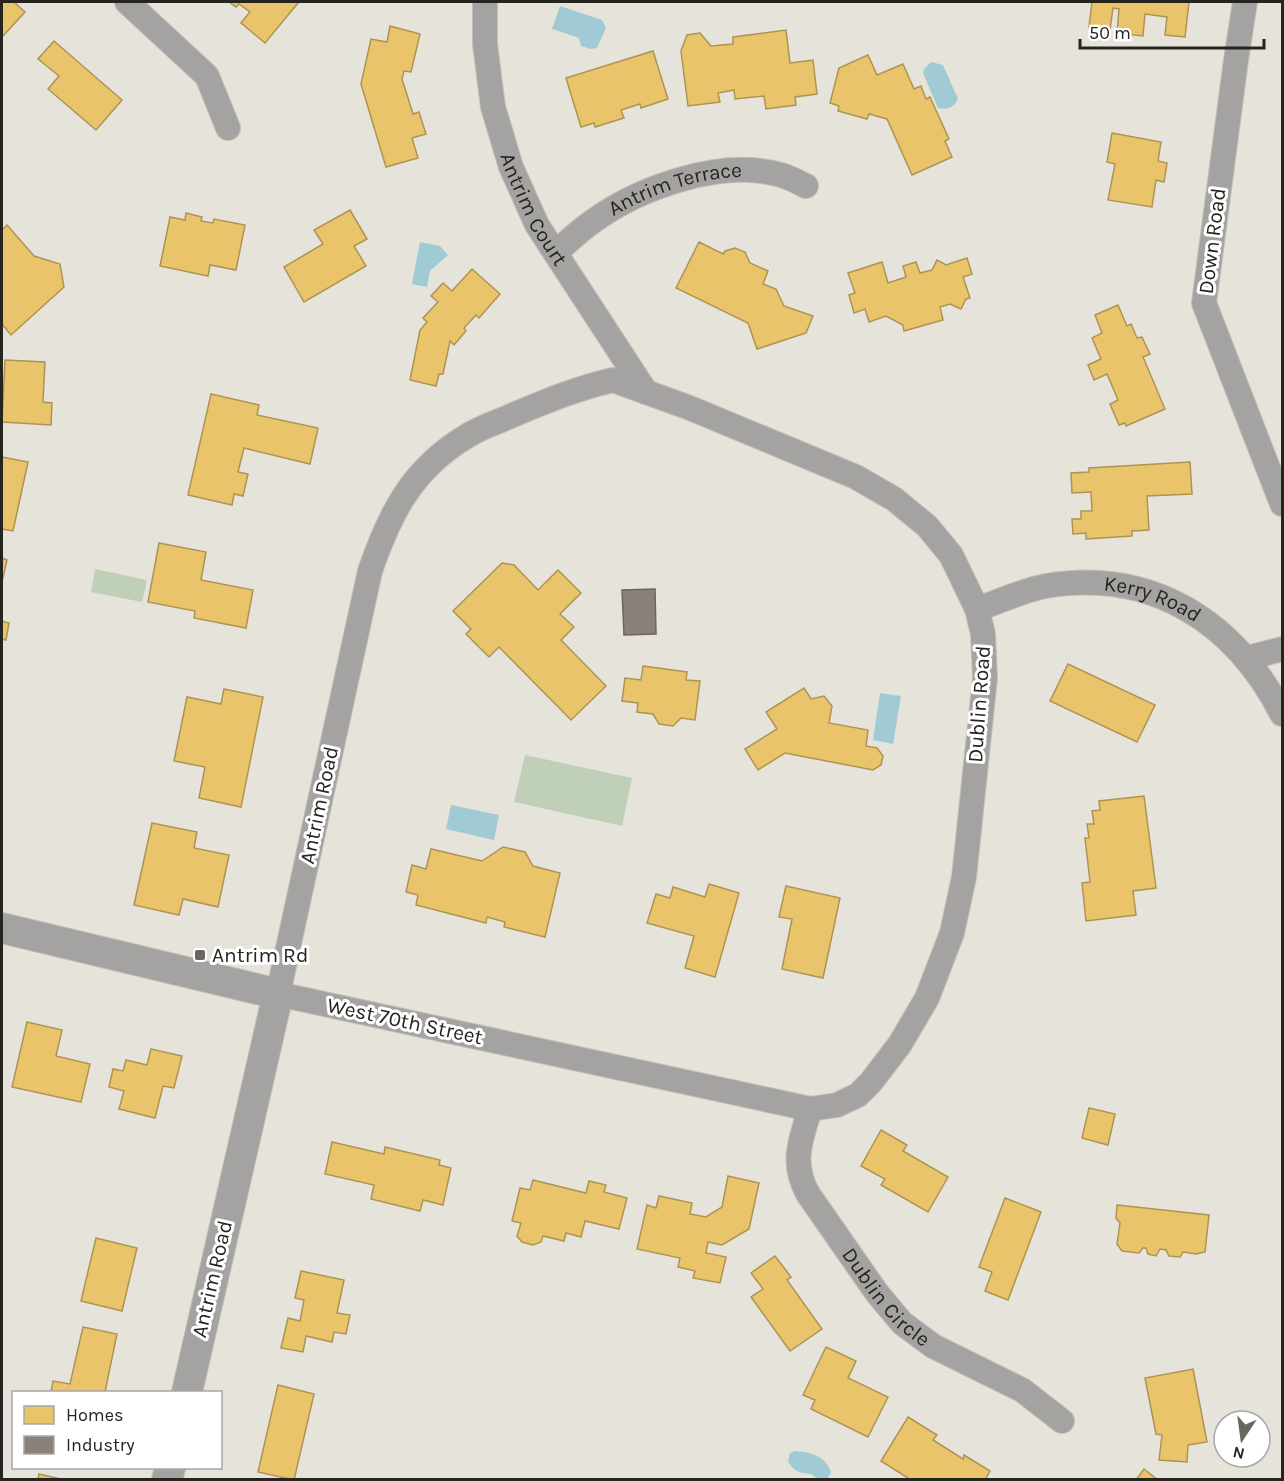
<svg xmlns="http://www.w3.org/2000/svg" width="1284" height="1481" font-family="Karla,sans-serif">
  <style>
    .green { fill: #c0cfb8 }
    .water { fill: #a0cbd4 }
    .homes { fill: #e9c46a; stroke: #ae9454; stroke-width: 1.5 }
    .industry { fill: #8a817c; stroke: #6c6560; stroke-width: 1.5 }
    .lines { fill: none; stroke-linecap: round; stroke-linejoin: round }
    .minor-casing { stroke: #c3c0b9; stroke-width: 26 }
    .tertiary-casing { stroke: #c3c0b9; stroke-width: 32 }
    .minor { stroke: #a5a2a2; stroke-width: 24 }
    .tertiary { stroke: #a5a2a2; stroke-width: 30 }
    .poi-dot { fill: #696760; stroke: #fff; stroke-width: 2 }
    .labels { text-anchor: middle; stroke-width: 6; stroke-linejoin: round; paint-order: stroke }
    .street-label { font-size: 21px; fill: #26241f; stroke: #fff }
    .poi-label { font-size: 21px; fill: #26241f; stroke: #fff; text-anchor: start }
  </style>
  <rect width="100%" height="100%" fill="#e6e3da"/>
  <g class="green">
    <path d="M 95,569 L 147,580 L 142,602 L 91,592 Z"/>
    <path d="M 525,755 L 632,778 L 622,826 L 514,802 Z"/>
  </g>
  <g class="water">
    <path d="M 560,6 L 602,20 L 606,28 L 597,48 L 591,49 L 581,46 L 579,38 L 552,29 Z"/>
    <path d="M 931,62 L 943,65 L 958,99 C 953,108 948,110 938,108 L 923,73 L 924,69 Z"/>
    <path d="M 420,242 L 440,246 L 448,255 L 430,271 L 427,287 L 412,284 Z"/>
    <path d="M 880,693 L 901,696 L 893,744 L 873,740 Z"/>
    <path d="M 451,805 L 499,815 L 494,840 L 446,829 Z"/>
    <path d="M 795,1451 C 810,1452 826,1456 831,1472 L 828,1478 L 818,1479 L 811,1474 C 800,1473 795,1472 788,1462 L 790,1453 Z"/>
  </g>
  <g class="homes">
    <path d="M 2,2 L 14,2 L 25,12 L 2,37 Z"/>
    <path d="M 229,2 L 296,2 L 298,3 L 265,43 L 241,23 L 250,12 L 239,4 L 236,7 Z"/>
    <path d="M 1092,2 L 1189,2 L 1185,37 L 1165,35 L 1167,17 L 1145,14 L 1143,36 L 1117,33 L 1119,9 L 1113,8 L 1110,30 L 1089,27 Z"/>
    <path d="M 390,26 L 420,34 L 411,72 L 404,71 L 402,79 L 413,114 L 419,112 L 426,134 L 412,138 L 418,158 L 386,167 L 361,84 L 371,39 L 387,42 Z"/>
    <path d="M 786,30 L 790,63 L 813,60 L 817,94 L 795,97 L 796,105 L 766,109 L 764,96 L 735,99 L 734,90 L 718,93 L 720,102 L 688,106 L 681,51 L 687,35 L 700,33 L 711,46 L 733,44 L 733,37 Z"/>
    <path d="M 54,41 L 122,100 L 96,130 L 48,89 L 59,76 L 38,59 Z"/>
    <path d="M 653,51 L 668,99 L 641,108 L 640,104 L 621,110 L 624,118 L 595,127 L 594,123 L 581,127 L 566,78 Z"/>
    <path d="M 868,55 L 877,75 L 903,64 L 914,89 L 921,86 L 926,99 L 930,97 L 949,139 L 945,141 L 952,157 L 912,175 L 887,119 L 869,114 L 867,119 L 838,111 L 839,106 L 830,103 L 839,68 Z"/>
    <path d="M 1112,133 L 1161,142 L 1158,161 L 1167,163 L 1164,182 L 1156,180 L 1152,207 L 1108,200 L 1115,164 L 1107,162 Z"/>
    <path d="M 350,210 L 367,239 L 354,246 L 366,266 L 304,302 L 284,267 L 323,244 L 314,230 Z"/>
    <path d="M 186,213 L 202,217 L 201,221 L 213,223 L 214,219 L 245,225 L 236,270 L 210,265 L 208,276 L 160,266 L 170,217 L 185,220 Z"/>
    <path d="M 7,225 L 34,256 L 60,264 L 64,287 L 11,335 L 2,324 L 2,230 Z"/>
    <path d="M 699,242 L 723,254 L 725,251 L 735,248 L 745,252 L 750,263 L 768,271 L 763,284 L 776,289 L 784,306 L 813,316 L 806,333 L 757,349 L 748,323 L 676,288 Z"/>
    <path d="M 967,258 L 972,274 L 963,277 L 970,298 L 966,299 L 961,309 L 950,304 L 940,307 L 943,320 L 904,331 L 903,325 L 886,316 L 869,322 L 865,309 L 854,313 L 849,295 L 855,293 L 848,273 L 882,262 L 888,283 L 906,277 L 903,266 L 916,262 L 920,273 L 932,270 L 937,260 L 946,265 Z"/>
    <path d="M 472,269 L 500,294 L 479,318 L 476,315 L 464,328 L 466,331 L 454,345 L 450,341 L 443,374 L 439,374 L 436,386 L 410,380 L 420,330 L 427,322 L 423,318 L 438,302 L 431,296 L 443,283 L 452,291 Z"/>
    <path d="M 1118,305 L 1127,326 L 1131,324 L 1137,338 L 1142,337 L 1150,354 L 1143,357 L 1165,409 L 1126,426 L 1125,423 L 1119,425 L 1110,404 L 1118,400 L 1107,374 L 1094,380 L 1088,365 L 1101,359 L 1092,338 L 1102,333 L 1095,315 Z"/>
    <path d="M 5,360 L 45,362 L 43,402 L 52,403 L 51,425 L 2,422 Z"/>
    <path d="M 211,394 L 259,405 L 257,415 L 318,428 L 310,464 L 244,448 L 238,472 L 248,474 L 243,496 L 234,494 L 232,505 L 188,495 Z"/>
    <path d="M 2,457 L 28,462 L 13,531 L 2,529 Z"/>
    <path d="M 1190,462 L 1192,494 L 1147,496 L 1149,530 L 1132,531 L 1132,536 L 1086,539 L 1086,533 L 1073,534 L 1072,519 L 1081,519 L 1081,511 L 1092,511 L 1091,492 L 1072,493 L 1071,473 L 1089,472 L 1089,468 Z"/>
    <path d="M 159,543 L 206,552 L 201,580 L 253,590 L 246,628 L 194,618 L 195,611 L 148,602 Z"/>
    <path d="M 2,558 L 7,560 L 2,582 Z"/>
    <path d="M 502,563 L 514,565 L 538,590 L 558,570 L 581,593 L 560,614 L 574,627 L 561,640 L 606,686 L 571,720 L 499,647 L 489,657 L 466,634 L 471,629 L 453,611 Z"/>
    <path d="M 2,621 L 9,623 L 6,640 L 2,639 Z"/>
    <path d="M 1068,664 L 1155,705 L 1137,742 L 1050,701 Z"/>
    <path d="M 643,666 L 687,672 L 686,680 L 700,681 L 695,720 L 681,718 L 673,726 L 659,724 L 653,714 L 637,712 L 638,703 L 622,701 L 625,678 L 641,680 Z"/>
    <path d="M 804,688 L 811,699 L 824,696 L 832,706 L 829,723 L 868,730 L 866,746 L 877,748 L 883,756 L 881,765 L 873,770 L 785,753 L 758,770 L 745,749 L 777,729 L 766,712 Z"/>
    <path d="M 224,689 L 263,697 L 241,807 L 199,798 L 205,767 L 174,761 L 187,697 L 221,704 Z"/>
    <path d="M 1144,796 L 1156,888 L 1133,891 L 1136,915 L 1086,921 L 1082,883 L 1090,882 L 1085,838 L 1089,838 L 1087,824 L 1094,824 L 1092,811 L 1100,810 L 1099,801 Z"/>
    <path d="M 152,823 L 197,832 L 194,848 L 229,855 L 218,907 L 183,899 L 179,915 L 134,905 Z"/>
    <path d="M 503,847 L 525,852 L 533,866 L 560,873 L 545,937 L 504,927 L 505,922 L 487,917 L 486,923 L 416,905 L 418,895 L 406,892 L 412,865 L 426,869 L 431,849 L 482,861 Z"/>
    <path d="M 709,884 L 739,893 L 715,977 L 685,968 L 694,936 L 647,923 L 656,894 L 670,898 L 673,887 L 705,897 Z"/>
    <path d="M 786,886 L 840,898 L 823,978 L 782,969 L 792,919 L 779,917 Z"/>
    <path d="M 27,1022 L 62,1030 L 56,1056 L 90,1064 L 81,1102 L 12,1087 Z"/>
    <path d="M 151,1049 L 182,1056 L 174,1088 L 163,1086 L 155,1118 L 119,1109 L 124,1091 L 109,1087 L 113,1069 L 123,1071 L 126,1060 L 147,1065 Z"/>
    <path d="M 1089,1108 L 1115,1114 L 1108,1145 L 1082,1138 Z"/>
    <path d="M 881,1130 L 907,1145 L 903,1151 L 948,1177 L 928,1212 L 881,1185 L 885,1179 L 861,1166 Z"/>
    <path d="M 332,1142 L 384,1154 L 385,1147 L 440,1160 L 439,1165 L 451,1168 L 443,1205 L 423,1200 L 420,1211 L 371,1199 L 374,1185 L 325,1174 Z"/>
    <path d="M 728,1176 L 759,1183 L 749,1229 L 722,1245 L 708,1242 L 706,1253 L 726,1257 L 720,1283 L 693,1278 L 695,1271 L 678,1267 L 680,1258 L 637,1249 L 647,1205 L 656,1208 L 659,1196 L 692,1203 L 690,1214 L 706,1217 L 722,1207 Z"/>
    <path d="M 533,1180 L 586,1193 L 589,1181 L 606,1185 L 604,1192 L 627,1198 L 619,1229 L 585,1221 L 581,1237 L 566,1233 L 564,1241 L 543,1236 L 541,1242 L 533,1245 L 522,1242 L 517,1236 L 521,1223 L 512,1221 L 520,1188 L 530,1190 Z"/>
    <path d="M 1005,1198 L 1041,1212 L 1008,1300 L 985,1291 L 992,1272 L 979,1267 Z"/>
    <path d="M 1117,1205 L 1209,1215 L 1205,1252 L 1196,1254 L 1183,1252 L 1180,1257 L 1169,1256 L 1166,1250 L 1160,1249 L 1156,1256 L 1148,1254 L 1146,1248 L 1143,1248 L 1139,1253 L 1122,1251 L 1117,1244 L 1120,1223 L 1116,1218 Z"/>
    <path d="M 96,1238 L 137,1248 L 122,1311 L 81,1301 Z"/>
    <path d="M 775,1256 L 791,1277 L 787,1280 L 822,1329 L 790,1351 L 751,1297 L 763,1289 L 751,1273 Z"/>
    <path d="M 301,1271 L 344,1280 L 337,1313 L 350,1315 L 346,1334 L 334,1332 L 332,1342 L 306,1336 L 303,1352 L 281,1348 L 288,1318 L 300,1321 L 304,1300 L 295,1298 Z"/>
    <path d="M 83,1327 L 117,1334 L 105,1392 L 51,1392 L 53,1381 L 70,1384 Z"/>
    <path d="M 826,1347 L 856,1361 L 848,1378 L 888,1397 L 868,1437 L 811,1409 L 815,1400 L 803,1395 Z"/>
    <path d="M 1193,1369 L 1207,1442 L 1188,1445 L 1187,1462 L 1159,1460 L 1162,1435 L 1156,1434 L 1145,1378 Z"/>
    <path d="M 278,1385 L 314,1394 L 294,1480 L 258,1472 Z"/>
    <path d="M 908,1417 L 937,1435 L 933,1440 L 963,1459 L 964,1455 L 990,1471 L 985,1480 L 911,1480 L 881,1461 Z"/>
    <path d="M 1144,1469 L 1158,1480 L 1136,1480 Z"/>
    <path d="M 39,1474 L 65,1480 L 38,1480 Z"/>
  </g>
  <path class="industry" d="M 655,589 L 656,634 L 624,635 L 622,590 Z"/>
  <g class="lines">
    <defs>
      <g id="minor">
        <path d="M 127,2 L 207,76 L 228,128"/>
        <path id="s1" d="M 485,2 L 485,44 L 493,107 L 511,167 L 537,225 L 646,392"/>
        <path d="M 1245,2 L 1236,60 L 1204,303 L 1282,504"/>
        <path id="s2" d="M 556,252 C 568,242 579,231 592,222 C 640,187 722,158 781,175 C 789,177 798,182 806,186"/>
        <path d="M 613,380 L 690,408 L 856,477 L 894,499 L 927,526 L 951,555 L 977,609 L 983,634 L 985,678 L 964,877 L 952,933 L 927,998 L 900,1044 L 871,1082 L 858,1095 L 837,1105 L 810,1109 L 278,994 L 370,571 C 390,513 412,469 467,436 C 481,427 498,422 513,415 C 546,401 578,388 613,380 Z"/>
        <path id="s3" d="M 977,609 C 999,602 1023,590 1046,586 C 1152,568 1235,622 1282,714"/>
        <path d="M 1247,658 L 1282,649"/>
        <path id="s4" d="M 810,1109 C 800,1142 791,1163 808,1194 L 877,1293 L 902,1323 L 933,1346 L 1022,1390 L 1062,1421"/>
      </g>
      <g id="tertiary">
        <path d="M 2,928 L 278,994 L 187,1392"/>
        <path d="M 167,1480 L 170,1468"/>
      </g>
    </defs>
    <use href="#minor" class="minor-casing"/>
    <use href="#tertiary" class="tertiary-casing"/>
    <use href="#minor" class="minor"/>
    <use href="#tertiary" class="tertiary"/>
  </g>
  <rect class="poi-dot" x="194" y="949" width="12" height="12" rx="3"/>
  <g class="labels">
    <g class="street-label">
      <text dy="7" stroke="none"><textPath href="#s2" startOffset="138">Antrim Terrace</textPath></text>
      <text dy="7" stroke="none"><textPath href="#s1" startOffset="216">Antrim Court</textPath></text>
      <text transform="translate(1212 241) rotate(-83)" y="7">Down Road</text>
      <text dy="7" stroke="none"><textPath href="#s3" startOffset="182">Kerry Road</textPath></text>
      <text transform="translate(979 704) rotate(-86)" y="7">Dublin Road</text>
      <text transform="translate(319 805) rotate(-78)" y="7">Antrim Road</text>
      <text transform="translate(405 1021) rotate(12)" y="7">West 70th Street</text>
      <text transform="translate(212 1279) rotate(-77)" y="7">Antrim Road</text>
      <text dy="7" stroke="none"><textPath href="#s4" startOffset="218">Dublin Circle</textPath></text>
    </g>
    <g class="poi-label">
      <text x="212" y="962">Antrim Rd</text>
    </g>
  </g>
  <rect width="1284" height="1481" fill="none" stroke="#26241f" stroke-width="6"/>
  <rect x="12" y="1391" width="210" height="78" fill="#ffffff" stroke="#a8a7a5" stroke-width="1.5"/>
  <rect x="24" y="1406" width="30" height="18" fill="#e9c46a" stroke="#a8a7a5" stroke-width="1.5"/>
  <text x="66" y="1421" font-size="18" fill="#26241f">Homes</text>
  <rect x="24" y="1436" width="30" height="18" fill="#8a817c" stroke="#a8a7a5" stroke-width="1.5"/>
  <text x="66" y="1451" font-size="18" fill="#26241f">Industry</text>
  <g transform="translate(1242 1439) rotate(193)"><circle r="28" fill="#ffffff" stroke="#a8a7a5" stroke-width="1.5"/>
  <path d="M0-4.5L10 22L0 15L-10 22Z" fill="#696760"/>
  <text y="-9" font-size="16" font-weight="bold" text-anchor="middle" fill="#26241f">N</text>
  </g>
  <path d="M1080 39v9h184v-9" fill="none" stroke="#26241f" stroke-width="3"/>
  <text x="1089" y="39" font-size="18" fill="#26241f" stroke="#ffffff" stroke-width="4.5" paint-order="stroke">50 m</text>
</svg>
